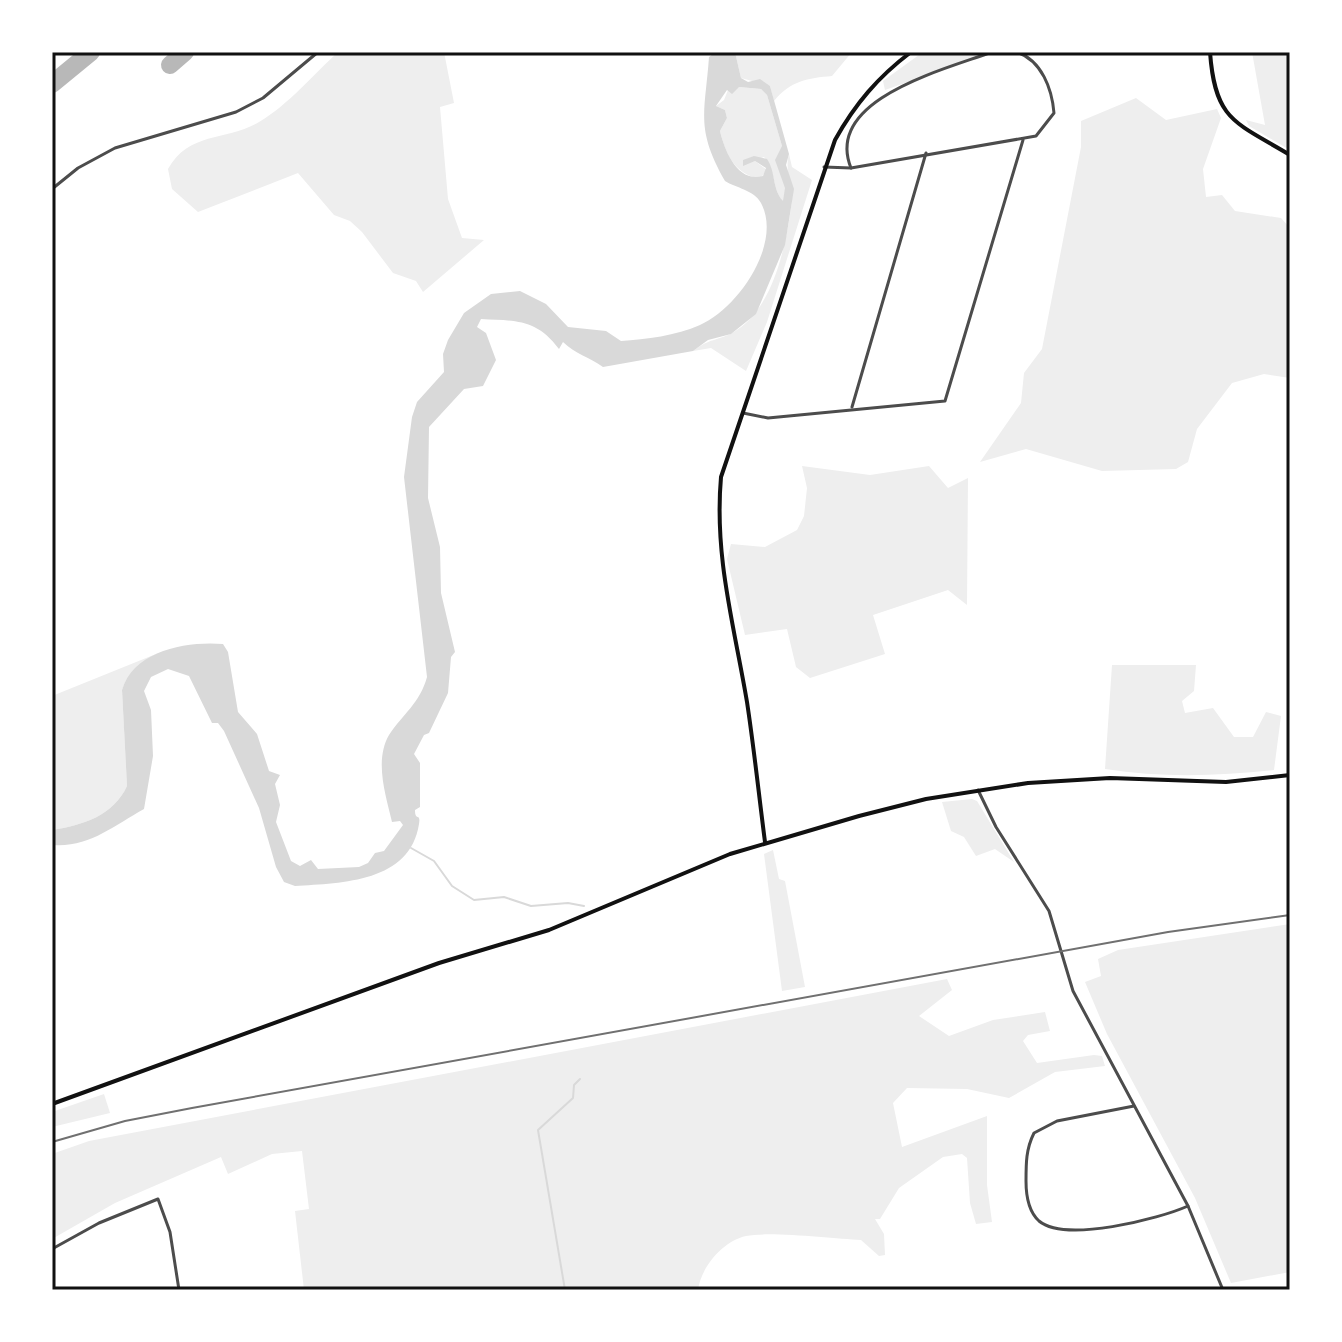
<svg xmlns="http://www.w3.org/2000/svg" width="1342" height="1342" font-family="'Noto Sans',sans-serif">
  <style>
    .green { fill: #eee }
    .water { fill: #d9d9d9; fill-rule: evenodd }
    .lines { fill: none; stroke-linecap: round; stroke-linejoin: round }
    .stream { stroke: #d9d9d9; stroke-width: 2 }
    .taxiway { stroke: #b8b8b8; stroke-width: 18 }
    .minor { stroke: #4c4c4c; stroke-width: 3 }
    .tertiary { stroke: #4c4c4c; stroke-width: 3 }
    .secondary { stroke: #111; stroke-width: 4 }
    .rail { stroke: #707070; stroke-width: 2 }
    .neatline { fill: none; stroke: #111; stroke-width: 3 }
  </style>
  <rect width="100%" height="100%" fill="#fff"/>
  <g class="green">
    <path d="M 338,52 L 444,52 L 454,103 L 440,107 L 448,199 L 462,238 L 484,240 L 423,292 L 416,281 L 393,273 L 362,232 L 350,221 L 334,215 L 298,173 L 198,212 L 172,189 L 168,169 C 189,131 228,141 259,122 C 288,105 313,75 338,52 Z"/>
    <path d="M 735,52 L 852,52 L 832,76 C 808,78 790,81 774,101 L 770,86 L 741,78 Z"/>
    <path d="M 923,52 L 993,52 L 885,90 L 883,81 Z"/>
    <path d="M 1252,52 L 1290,52 L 1290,150 L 1249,126 L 1246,120 L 1265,125 Z"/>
    <path d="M 739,87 L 761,89 L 767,95 L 782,146 L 786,197 L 783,202 C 772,188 776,171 764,157 L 750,162 L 755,161 L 767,170 L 760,179 C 735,174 726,155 720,131 L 727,118 L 725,110 L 716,106 L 724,100 L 728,90 Z"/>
    <path d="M 1136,98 L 1166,120 L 1217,109 L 1221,118 L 1203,169 L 1206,197 L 1222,195 L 1235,211 L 1281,218 L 1290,228 L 1290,378 L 1264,374 L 1232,383 L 1197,429 L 1188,462 L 1176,469 L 1102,471 L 1026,449 L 980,462 L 1021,403 L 1024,373 L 1042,349 L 1081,147 L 1081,121 Z"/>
    <path d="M 789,154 L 792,167 L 812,180 L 767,322 L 746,371 L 711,348 L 693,351 C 710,338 717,341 732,333 C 772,311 785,250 791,208 C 794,189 784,172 789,154 Z"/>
    <path d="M 802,466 L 870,475 L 929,466 L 948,488 L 968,478 L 967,605 L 948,590 L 873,615 L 885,654 L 810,678 L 796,667 L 787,629 L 745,635 L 727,559 L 731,544 L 765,547 L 797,530 L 804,516 L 807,488 Z"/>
    <path d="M 156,654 C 140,663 128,672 122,690 L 127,786 C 113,816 83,825 52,830 L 52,696 Z"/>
    <path d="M 1112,665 L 1196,665 L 1194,691 L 1182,701 L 1185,713 L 1213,708 L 1234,737 L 1253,737 L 1266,712 L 1281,716 L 1274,770 C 1218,776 1162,778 1105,769 Z"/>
    <path d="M 972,799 L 977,801 L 1014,862 L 995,849 L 976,856 L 964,837 L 951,831 L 942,802 Z"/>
    <path d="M 773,850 L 779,879 L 785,881 L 805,987 L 782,991 L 764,854 Z"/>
    <path d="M 1290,924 L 1290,1272 L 1231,1283 L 1195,1198 L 1107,1034 L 1085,982 L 1101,976 L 1098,959 L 1118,950 Z"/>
    <path d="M 947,979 L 952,990 L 919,1016 L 949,1036 L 993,1020 L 1045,1012 L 1050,1031 L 1028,1035 L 1023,1041 L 1037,1063 L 1094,1055 L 1102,1056 L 1105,1066 L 1055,1072 L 1009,1098 L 967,1089 L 907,1088 L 893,1103 L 902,1147 L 987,1116 L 987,1185 L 992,1222 L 976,1224 L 970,1203 L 967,1158 L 962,1154 L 943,1157 L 899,1188 L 880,1219 L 875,1219 L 884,1234 L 885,1255 L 879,1256 L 861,1240 C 834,1239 770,1231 746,1236 C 723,1241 701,1267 698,1290 L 304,1290 L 295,1211 L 309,1209 L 302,1151 L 272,1154 L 228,1174 L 221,1157 L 115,1203 L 52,1239 L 52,1154 L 89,1141 Z"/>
    <path d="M 104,1094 L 110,1113 L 52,1127 L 52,1112 Z"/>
  </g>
  <path class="water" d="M 716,52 L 735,52 L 741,78 L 748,82 L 760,79 L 770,86 L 789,154 L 786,165 L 794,189 L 785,245 L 756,314 L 731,334 L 708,340 L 693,351 L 603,367 C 589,357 575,354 563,342 L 559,349 C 536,318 515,321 481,319 L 477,327 L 486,333 L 496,360 L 483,386 L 464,389 L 429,427 L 428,498 L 440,547 L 441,593 L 455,652 L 451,657 L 448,693 L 429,733 L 424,735 L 414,754 L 420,763 L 420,807 L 415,810 C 415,822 421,812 419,824 C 410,882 343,883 295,886 L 284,882 L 276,867 L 259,808 L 224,731 L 218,723 L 212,723 L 189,676 L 168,669 L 151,677 L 144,691 L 151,710 L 153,756 L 144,809 C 113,826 89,848 52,845 L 52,830 C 83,825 113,816 127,786 L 122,690 C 134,650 187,641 223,644 L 228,652 L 238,712 L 257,734 L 269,771 L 280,775 L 275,784 L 280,805 L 276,822 L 291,861 L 300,866 L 311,860 L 318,869 L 359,867 L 368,863 L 375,853 L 384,851 L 403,825 L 400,821 L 392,822 C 386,796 374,761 389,735 C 403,714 420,703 427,677 L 404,477 L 412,417 L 417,402 L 444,372 L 443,354 L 448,340 L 464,313 L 491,294 L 520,291 L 546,304 L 568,327 L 606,331 L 621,341 C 646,339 676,336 700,325 C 737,309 783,244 761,203 C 754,190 736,188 725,181 C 695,128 705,113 709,57 ZM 739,87 L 761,89 L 767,95 L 782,146 L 775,160 L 785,188 L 783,201 C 772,189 776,172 767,159 L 754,156 L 743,160 L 743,166 L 755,161 L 766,168 L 763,176 C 738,183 725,152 720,131 L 727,118 L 725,110 L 716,106 L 727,90 L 732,94 Z"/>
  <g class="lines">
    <g class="stream">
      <path d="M 411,848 L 434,861 L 452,886 L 474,900 L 504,897 L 531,906 L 568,903 L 584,906"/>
      <path d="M 565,1290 L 538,1130 L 573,1098 L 574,1085 L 580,1079"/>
    </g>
    <g class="taxiway">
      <path d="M 170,65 L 185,52"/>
      <path d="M 52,84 L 91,52"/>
    </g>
    <g class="minor">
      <path d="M 824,167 L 851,168 L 1036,136 L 1054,113 C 1052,89 1042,61 1017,52"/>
      <path d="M 851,168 C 823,99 947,69 992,52"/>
      <path d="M 852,407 L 926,153"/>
      <path d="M 743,413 L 768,418 L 945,401 L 1023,140"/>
      <path d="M 978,790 L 996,827 L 1049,911 L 1073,991 L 1188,1206 L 1223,1290"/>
      <path d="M 1134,1106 L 1057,1121 L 1034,1133 C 1026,1149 1026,1163 1026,1181 C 1026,1195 1028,1211 1039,1221 C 1065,1243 1159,1219 1188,1206"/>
      <path d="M 52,1249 L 99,1223 L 158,1199 L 170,1232 L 179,1290"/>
    </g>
    <path class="tertiary" d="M 52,189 L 78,168 L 115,148 L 236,112 L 263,98 L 318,52"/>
    <g class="secondary">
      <path d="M 1210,52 C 1215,121 1235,122 1290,155"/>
      <path d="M 765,842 C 759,796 754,748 747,702 C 734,625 714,556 721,477 L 835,140 C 855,104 878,77 911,52"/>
      <path d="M 52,1104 L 439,963 L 549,930 L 730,854 L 859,816 L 926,799 L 1028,783 L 1110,778 L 1226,782 L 1290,775"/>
    </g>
    <path class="rail" d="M 52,1142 L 125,1121 L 192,1108 L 1168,932 L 1290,915"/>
  </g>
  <rect width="1342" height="1342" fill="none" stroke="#ffffff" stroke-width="108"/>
  <rect x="54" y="54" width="1234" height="1234" class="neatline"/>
</svg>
